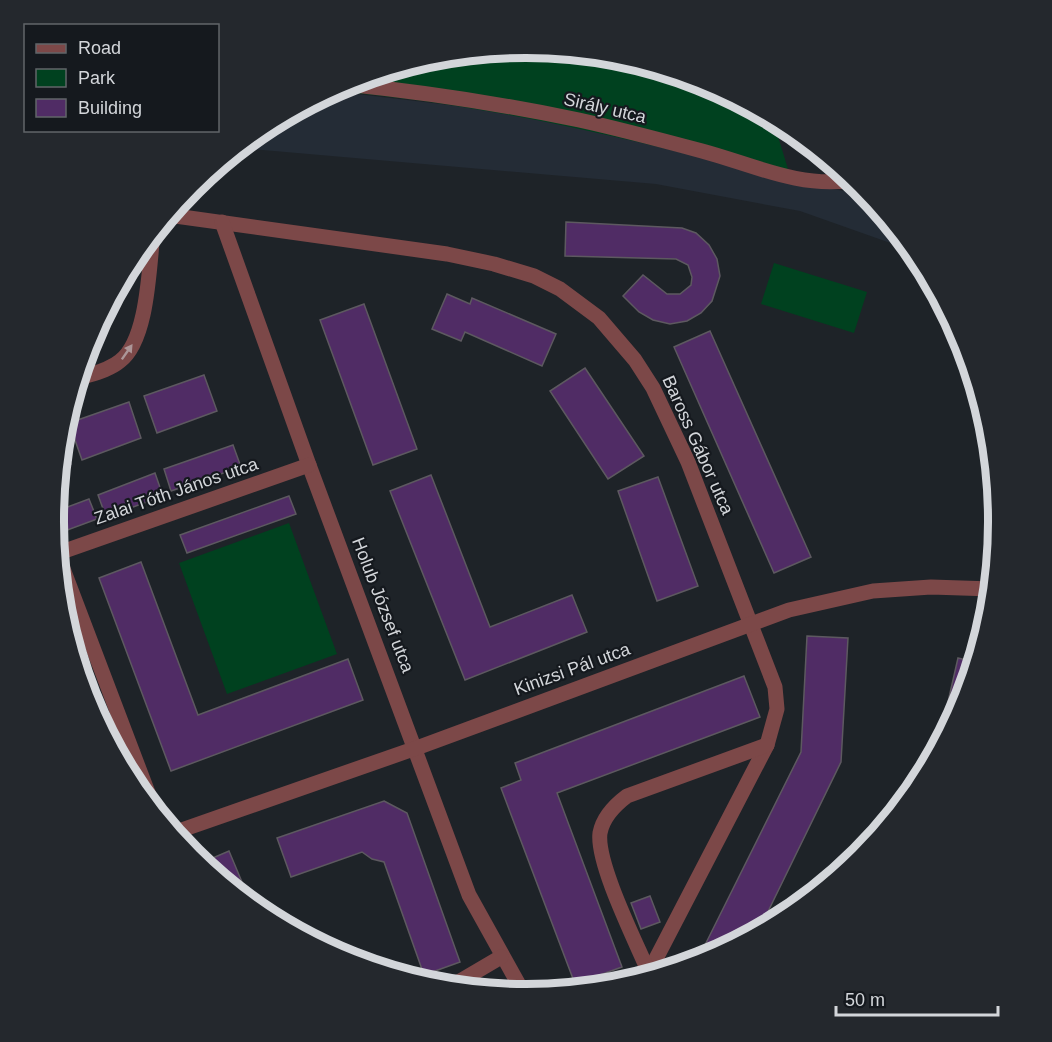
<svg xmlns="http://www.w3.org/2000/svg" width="1052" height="1042" font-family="Arial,sans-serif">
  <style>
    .built { fill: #242c36 }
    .green { fill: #00411f }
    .building { fill: #502c65; stroke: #5d5960; stroke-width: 1.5 }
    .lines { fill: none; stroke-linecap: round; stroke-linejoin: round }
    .minor { stroke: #7c4848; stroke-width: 15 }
    .oneway { fill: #ac9698 }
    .labels { text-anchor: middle; stroke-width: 4.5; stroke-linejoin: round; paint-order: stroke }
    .street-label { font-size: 18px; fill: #d3d6da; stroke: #15191e }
    .rim { fill: none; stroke: #d3d6da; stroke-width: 8 }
  </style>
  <rect width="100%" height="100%" fill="#1e2328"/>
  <path class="built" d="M 331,91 L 500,111 L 677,150 L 792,182 L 850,192 L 863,190 L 913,251 L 800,211 L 656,184 L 239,148 L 264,128 Z"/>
  <g class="green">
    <path d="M 526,48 L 619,57 L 707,84 L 773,120 L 792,182 C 641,140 489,104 331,91 C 391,60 461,54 526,48 Z"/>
    <path d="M 774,263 L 867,292 L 854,333 L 761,304 Z"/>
    <path d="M 289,523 L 337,654 L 227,694 L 179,563 Z"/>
  </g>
  <g class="building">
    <path d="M 566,222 L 682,228 L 696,233 L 709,245 L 717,259 L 720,276 L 712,301 L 701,313 L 687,321 L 670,324 L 653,320 L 639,312 L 623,296 L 643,275 L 667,294 L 680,294 L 691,285 L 692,277 L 688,265 L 676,259 L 565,256 Z"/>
    <path d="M 447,294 L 470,304 L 472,298 L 556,334 L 542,366 L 465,332 L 461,341 L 432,329 Z"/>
    <path d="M 364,304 L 417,449 L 373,465 L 320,320 Z"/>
    <path d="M 710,331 L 811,557 L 774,573 L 674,347 Z"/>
    <path d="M 585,368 L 644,456 L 608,479 L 550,391 Z"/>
    <path d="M 204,375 L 217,411 L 157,433 L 144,396 Z"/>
    <path d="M 129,402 L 141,438 L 82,460 L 69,423 Z"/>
    <path d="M 61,437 L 71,464 L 58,469 Z"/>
    <path d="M 233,445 L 241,467 L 171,491 L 164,469 Z"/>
    <path d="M 155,473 L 163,496 L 106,517 L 98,495 Z"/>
    <path d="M 431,475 L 490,627 L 572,595 L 587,632 L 465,680 L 390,491 Z"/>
    <path d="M 658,477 L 698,586 L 657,601 L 618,491 Z"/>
    <path d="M 289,496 L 296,514 L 187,553 L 180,535 Z"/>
    <path d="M 89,499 L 97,519 L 54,535 L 54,512 Z"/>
    <path d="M 141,562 L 198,715 L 348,659 L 363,700 L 171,771 L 99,578 Z"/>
    <path d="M 807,636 L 848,638 L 841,762 L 759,930 L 697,961 L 801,752 Z"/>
    <path d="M 958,658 L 975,662 L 961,705 L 948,702 Z"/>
    <path d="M 744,676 L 760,717 L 557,793 L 622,967 L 575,984 L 501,788 L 521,780 L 515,763 Z"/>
    <path d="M 120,742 L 135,783 L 133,784 L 112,745 Z"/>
    <path d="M 384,801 L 407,813 L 460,962 L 424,975 L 384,862 L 372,859 L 362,852 L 291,877 L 277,838 Z"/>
    <path d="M 229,851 L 242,882 L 230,887 L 201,863 Z"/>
    <path d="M 650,896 L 660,922 L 641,929 L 631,903 Z"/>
  </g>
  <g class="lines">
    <g class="minor">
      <path d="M 345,84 C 423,92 502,104 579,120 C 620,129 661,140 702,151 C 751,164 801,189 852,180"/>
      <path d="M 168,215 L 447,254 L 494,264 L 534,276 L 560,289 L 599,318 L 635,360 L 653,388 L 688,462 L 775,687 L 777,709 L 767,745 L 647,976"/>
      <path d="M 222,222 L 309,465 L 469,895 L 524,994"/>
      <path d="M 77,379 C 91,374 108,371 120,361 C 148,340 149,267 153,233"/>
      <path d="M 57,553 L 155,811"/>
      <path d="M 56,554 L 309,465"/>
      <path d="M 173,833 L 422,746 L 789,610 L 873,591 L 931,587 L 992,589"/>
      <path d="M 649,973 C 636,942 596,863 600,833 C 603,817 615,805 627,796 L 767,745"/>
      <path d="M 450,987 L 501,957"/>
    </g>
  </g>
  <defs><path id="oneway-solid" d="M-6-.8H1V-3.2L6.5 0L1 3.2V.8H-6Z" transform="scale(1.5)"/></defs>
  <use class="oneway" href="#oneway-solid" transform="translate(127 352) rotate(-55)"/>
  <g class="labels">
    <g class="street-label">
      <text transform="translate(605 108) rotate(13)" y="6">Sirály utca</text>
      <text transform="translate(698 445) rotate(66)" y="6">Baross Gábor utca</text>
      <text transform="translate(176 491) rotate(-19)" y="6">Zalai Tóth János utca</text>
      <text transform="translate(383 605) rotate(69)" y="6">Holub József utca</text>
      <text transform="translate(572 669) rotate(-20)" y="6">Kinizsi Pál utca</text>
    </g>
  </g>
  <path d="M0 0H1052V1042H0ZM526 58H526A462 462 0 0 1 988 520V522A462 462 0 0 1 526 984H526A462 462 0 0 1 64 522V520A462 462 0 0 1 526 58Z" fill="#24282d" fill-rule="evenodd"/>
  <path class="rim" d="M526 58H526A462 462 0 0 1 988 520V522A462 462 0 0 1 526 984H526A462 462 0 0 1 64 522V520A462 462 0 0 1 526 58Z"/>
  <rect x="24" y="24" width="195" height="108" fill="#15191e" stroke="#616569" stroke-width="1.5"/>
  <rect x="36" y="44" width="30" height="9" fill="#7c4848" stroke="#616569" stroke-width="1.5"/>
  <text x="78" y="54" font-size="18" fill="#d3d6da">Road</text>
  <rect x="36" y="69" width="30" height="18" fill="#00411f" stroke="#616569" stroke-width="1.5"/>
  <text x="78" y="84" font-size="18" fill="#d3d6da">Park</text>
  <rect x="36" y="99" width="30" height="18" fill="#502c65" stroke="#616569" stroke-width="1.5"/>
  <text x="78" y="114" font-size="18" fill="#d3d6da">Building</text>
  <path d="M836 1006v9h162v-9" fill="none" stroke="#d3d6da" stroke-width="3"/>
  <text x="845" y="1006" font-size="18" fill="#d3d6da" stroke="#15191e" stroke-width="4.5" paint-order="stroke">50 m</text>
</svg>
